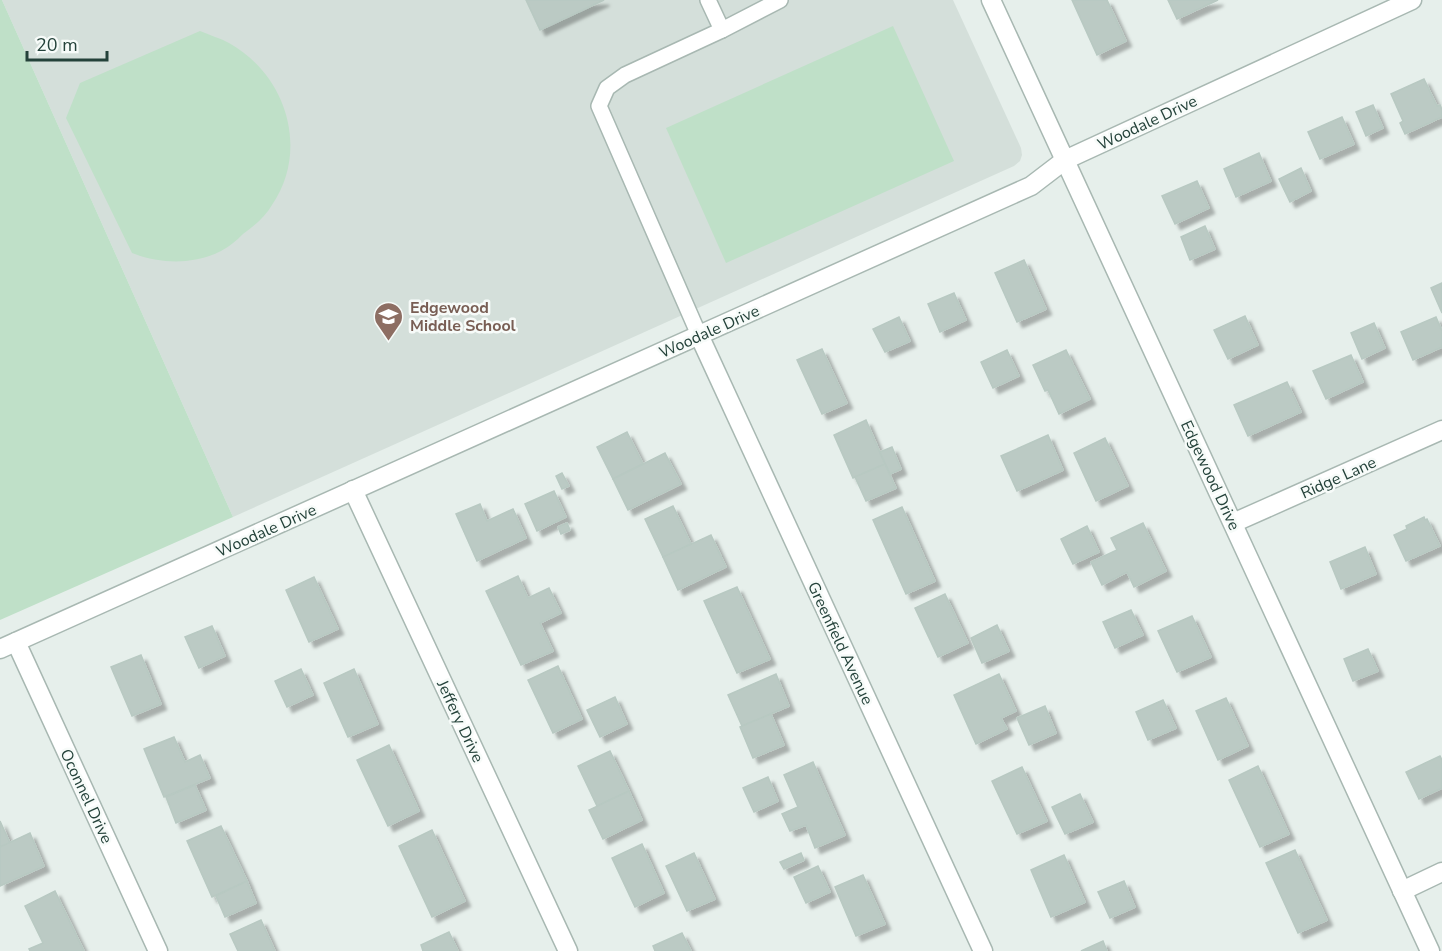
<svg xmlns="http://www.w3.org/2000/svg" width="1442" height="951" font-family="'Nunito Sans',sans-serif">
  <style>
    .built { fill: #d4dfda }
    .green { fill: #bfe0c8 }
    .building { fill: #bbcac4; stroke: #b8c9c2; stroke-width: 1.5; filter: url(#shadow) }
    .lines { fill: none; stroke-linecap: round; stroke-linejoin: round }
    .service-casing { stroke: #a8b8b2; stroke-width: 18 }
    .minor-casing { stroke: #a8b8b2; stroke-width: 21 }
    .tertiary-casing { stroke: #a8b8b2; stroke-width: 21 }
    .service { stroke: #fff; stroke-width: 15 }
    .minor { stroke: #fff; stroke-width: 18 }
    .tertiary { stroke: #fff; stroke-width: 18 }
    .labels { text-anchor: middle; stroke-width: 5; stroke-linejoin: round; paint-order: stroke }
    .street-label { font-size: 16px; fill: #24423a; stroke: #f7fbf9 }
    .education-label { font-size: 16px; font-weight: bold; fill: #785e54; stroke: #f7fbf9; text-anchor: start }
  </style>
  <defs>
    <filter id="shadow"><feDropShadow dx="5.5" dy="5.5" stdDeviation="1.5" flood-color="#0004"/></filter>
  </defs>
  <rect width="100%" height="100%" fill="#e6efeb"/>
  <path class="built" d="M 2,0 L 953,0 L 1021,148 L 1022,155 L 1020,161 L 1014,166 L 233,517 Z"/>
  <g class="green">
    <path d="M 0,0 L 2,0 L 233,517 L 0,620 Z"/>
    <path d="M 893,26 L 954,161 L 726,263 L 666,128 Z"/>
    <path d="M 200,31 C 209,35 220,38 229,43 C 286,75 310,149 272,205 C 265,217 254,226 243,234 C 237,240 229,247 221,251 C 194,265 160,264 132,253 L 66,118 L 80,83 Z"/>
  </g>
  <g class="building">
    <path d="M 526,0 L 604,0 L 540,30 Z"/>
    <path d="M 1072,0 L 1107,0 L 1126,41 L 1097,55 Z"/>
    <path d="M 1168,0 L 1218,0 L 1177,19 Z"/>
    <path d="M 1424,79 L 1437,106 L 1440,105 L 1442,110 L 1442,117 L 1405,134 L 1400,123 L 1403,121 L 1391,94 Z"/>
    <path d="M 1373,105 L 1383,128 L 1366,136 L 1356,112 Z"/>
    <path d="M 1342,117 L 1354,144 L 1320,159 L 1308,132 Z"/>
    <path d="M 1259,153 L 1271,181 L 1236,197 L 1224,169 Z"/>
    <path d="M 1301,168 L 1311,191 L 1290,202 L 1279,179 Z"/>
    <path d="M 1197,181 L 1209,208 L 1175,224 L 1162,196 Z"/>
    <path d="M 1205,226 L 1215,249 L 1190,260 L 1181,237 Z"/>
    <path d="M 1024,260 L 1046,309 L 1017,322 L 995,273 Z"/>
    <path d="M 1442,283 L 1442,313 L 1431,288 Z"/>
    <path d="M 954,293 L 966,320 L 940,332 L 928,304 Z"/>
    <path d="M 1245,316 L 1258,345 L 1228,359 L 1214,330 Z"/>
    <path d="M 899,317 L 910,341 L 885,352 L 873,329 Z"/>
    <path d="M 1436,317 L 1442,331 L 1442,347 L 1413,360 L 1401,332 Z"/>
    <path d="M 1374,323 L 1385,348 L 1362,359 L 1351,333 Z"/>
    <path d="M 822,349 L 847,403 L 822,414 L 797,360 Z"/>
    <path d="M 1007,350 L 1019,376 L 993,388 L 981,362 Z"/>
    <path d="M 1066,350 L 1090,399 L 1059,414 L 1048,390 L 1045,391 L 1033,365 Z"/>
    <path d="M 1351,355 L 1363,382 L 1326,399 L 1313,371 Z"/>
    <path d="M 1287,382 L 1301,412 L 1248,436 L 1234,405 Z"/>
    <path d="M 866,420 L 885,464 L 853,478 L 834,435 Z"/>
    <path d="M 627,432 L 643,464 L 613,479 L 597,447 Z"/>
    <path d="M 1048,435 L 1063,470 L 1017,491 L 1001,456 Z"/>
    <path d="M 1105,438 L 1128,486 L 1096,501 L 1074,453 Z"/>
    <path d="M 892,447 L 901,469 L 890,474 L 880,452 Z"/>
    <path d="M 665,453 L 681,484 L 628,510 L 613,479 Z"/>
    <path d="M 885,464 L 896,488 L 866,501 L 855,477 Z"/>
    <path d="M 562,473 L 569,486 L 562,489 L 556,476 Z"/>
    <path d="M 554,491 L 566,517 L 537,531 L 525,504 Z"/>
    <path d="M 480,504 L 487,521 L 513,509 L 526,538 L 477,561 L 456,514 Z"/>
    <path d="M 673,506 L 691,544 L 663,557 L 645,519 Z"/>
    <path d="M 902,507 L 935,581 L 906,594 L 873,520 Z"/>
    <path d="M 1424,517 L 1425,520 L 1427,519 L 1440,546 L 1406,561 L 1394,535 L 1407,529 L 1406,526 Z"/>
    <path d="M 567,523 L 570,530 L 561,534 L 558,527 Z"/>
    <path d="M 1143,523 L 1166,571 L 1134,587 L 1127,572 L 1102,585 L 1091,562 L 1117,550 L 1111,538 Z"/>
    <path d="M 1087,526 L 1099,552 L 1073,564 L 1061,539 Z"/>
    <path d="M 711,535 L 726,567 L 678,590 L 663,557 Z"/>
    <path d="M 1365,547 L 1376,574 L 1341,589 L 1330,562 Z"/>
    <path d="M 518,576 L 528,598 L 549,588 L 561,613 L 540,623 L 553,651 L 521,665 L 486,591 Z"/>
    <path d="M 314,577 L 338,629 L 309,642 L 286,590 Z"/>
    <path d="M 737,587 L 770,659 L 737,673 L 704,601 Z"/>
    <path d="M 945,594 L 968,643 L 938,657 L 915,608 Z"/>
    <path d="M 1131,610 L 1143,635 L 1115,648 L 1103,622 Z"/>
    <path d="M 1192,616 L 1211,657 L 1177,672 L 1158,631 Z"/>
    <path d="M 997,625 L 1009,651 L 982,663 L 971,638 Z"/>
    <path d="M 212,626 L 225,656 L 199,668 L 185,637 Z"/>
    <path d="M 1368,649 L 1378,671 L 1353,681 L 1344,659 Z"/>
    <path d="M 141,655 L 161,704 L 132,716 L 111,667 Z"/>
    <path d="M 558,666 L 582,719 L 553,733 L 528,680 Z"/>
    <path d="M 301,669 L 313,695 L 287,707 L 275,681 Z"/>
    <path d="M 354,669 L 378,724 L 348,737 L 324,683 Z"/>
    <path d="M 776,674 L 789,706 L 742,726 L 728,695 Z"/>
    <path d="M 999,674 L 1016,711 L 1001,718 L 1007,729 L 976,744 L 954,695 Z"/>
    <path d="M 615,697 L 627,724 L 600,737 L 587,710 Z"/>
    <path d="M 1226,698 L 1248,746 L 1218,760 L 1196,711 Z"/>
    <path d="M 1163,700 L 1176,728 L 1148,740 L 1136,712 Z"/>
    <path d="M 1045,706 L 1056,733 L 1029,745 L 1017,718 Z"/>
    <path d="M 771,714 L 784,745 L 753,758 L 740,727 Z"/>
    <path d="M 174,737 L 185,762 L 200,755 L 210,778 L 164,797 L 144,749 Z"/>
    <path d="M 389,745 L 419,811 L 388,826 L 357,760 Z"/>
    <path d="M 610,751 L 629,791 L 597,806 L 578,766 Z"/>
    <path d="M 1440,756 L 1442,760 L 1442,788 L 1419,799 L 1406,772 Z"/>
    <path d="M 813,762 L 845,835 L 815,848 L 806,825 L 790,831 L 782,814 L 798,807 L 784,775 Z"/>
    <path d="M 1258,766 L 1289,834 L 1260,847 L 1229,780 Z"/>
    <path d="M 1022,767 L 1047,821 L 1017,834 L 992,781 Z"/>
    <path d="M 768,777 L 778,801 L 754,812 L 743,788 Z"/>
    <path d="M 195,785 L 206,810 L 176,823 L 166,797 Z"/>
    <path d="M 629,791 L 642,820 L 603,839 L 589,810 Z"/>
    <path d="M 1080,794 L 1093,822 L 1065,834 L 1052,807 Z"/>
    <path d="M 0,821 L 10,843 L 0,847 Z"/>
    <path d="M 221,826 L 247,881 L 212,897 L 187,841 Z"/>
    <path d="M 432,830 L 465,901 L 432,917 L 399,846 Z"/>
    <path d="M 30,833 L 44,866 L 0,886 L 0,847 Z"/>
    <path d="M 642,844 L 664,893 L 635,907 L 612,858 Z"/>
    <path d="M 1295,850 L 1327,920 L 1298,933 L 1266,863 Z"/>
    <path d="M 694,853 L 715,899 L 687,911 L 666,866 Z"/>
    <path d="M 801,853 L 804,860 L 784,869 L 780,862 Z"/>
    <path d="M 1064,855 L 1085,902 L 1051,917 L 1031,870 Z"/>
    <path d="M 818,866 L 830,892 L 806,903 L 794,877 Z"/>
    <path d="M 863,875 L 885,924 L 856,936 L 835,887 Z"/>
    <path d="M 247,881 L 256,903 L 225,917 L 216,896 Z"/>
    <path d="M 1124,881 L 1135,907 L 1110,918 L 1098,892 Z"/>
    <path d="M 55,891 L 84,951 L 30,951 L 29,949 L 43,943 L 25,906 Z"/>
    <path d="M 261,920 L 275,951 L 238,951 L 230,934 Z"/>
    <path d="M 449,932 L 458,951 L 423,951 L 421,945 Z"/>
    <path d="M 682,933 L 691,951 L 655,951 L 653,946 Z"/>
    <path d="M 1103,941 L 1107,951 L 1081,951 Z"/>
  </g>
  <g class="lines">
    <defs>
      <g id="service">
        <path d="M 708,0 L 722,30"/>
        <path d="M 699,335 L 599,106 L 607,88 L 625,75 L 722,30 L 780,0"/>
      </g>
      <g id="minor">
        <path d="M 1065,160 L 1412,0"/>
        <path d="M 699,335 L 983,951"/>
        <path d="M 353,490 L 568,951"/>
        <path d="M 1233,523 L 1442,430"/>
        <path d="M 16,642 L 158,951"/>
        <path d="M 1402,891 L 1442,872"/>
      </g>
      <g id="tertiary">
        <path d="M 991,0 L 1430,951"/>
        <path d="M 0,649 L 1031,186 L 1065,160"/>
      </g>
    </defs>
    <use href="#service" class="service-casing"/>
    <use href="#minor" class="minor-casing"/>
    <use href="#tertiary" class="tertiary-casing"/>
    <use href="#service" class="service"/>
    <use href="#minor" class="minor"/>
    <use href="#tertiary" class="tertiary"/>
  </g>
  <defs>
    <symbol id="school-pin" viewBox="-11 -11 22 30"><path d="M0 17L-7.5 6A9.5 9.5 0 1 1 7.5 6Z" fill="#8d6e63" stroke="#f7fbf9"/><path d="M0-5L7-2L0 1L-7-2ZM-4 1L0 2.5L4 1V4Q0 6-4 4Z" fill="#fff"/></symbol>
  </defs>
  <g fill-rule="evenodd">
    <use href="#school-pin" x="372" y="300" width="33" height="45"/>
  </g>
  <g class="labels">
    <g class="street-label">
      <text transform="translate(1147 122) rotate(-25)" y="6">Woodale Drive</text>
      <text transform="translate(709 331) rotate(-24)" y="6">Woodale Drive</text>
      <text transform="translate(1211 475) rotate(65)" y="6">Edgewood Drive</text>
      <text transform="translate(1338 477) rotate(-24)" y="6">Ridge Lane</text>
      <text transform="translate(266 530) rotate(-24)" y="6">Woodale Drive</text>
      <text transform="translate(841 643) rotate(65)" y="6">Greenfield Avenue</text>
      <text transform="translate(461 721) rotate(65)" y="6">Jeffery Drive</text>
      <text transform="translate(87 796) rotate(65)" y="6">Oconnel Drive</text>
    </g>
    <g class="education-label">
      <text x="410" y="313">Edgewood<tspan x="410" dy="18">Middle School</tspan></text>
    </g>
  </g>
  <path d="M27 51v9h80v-9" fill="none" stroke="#24423a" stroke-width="3"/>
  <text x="36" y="51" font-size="18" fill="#24423a" stroke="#f7fbf9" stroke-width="4.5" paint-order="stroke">20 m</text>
</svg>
